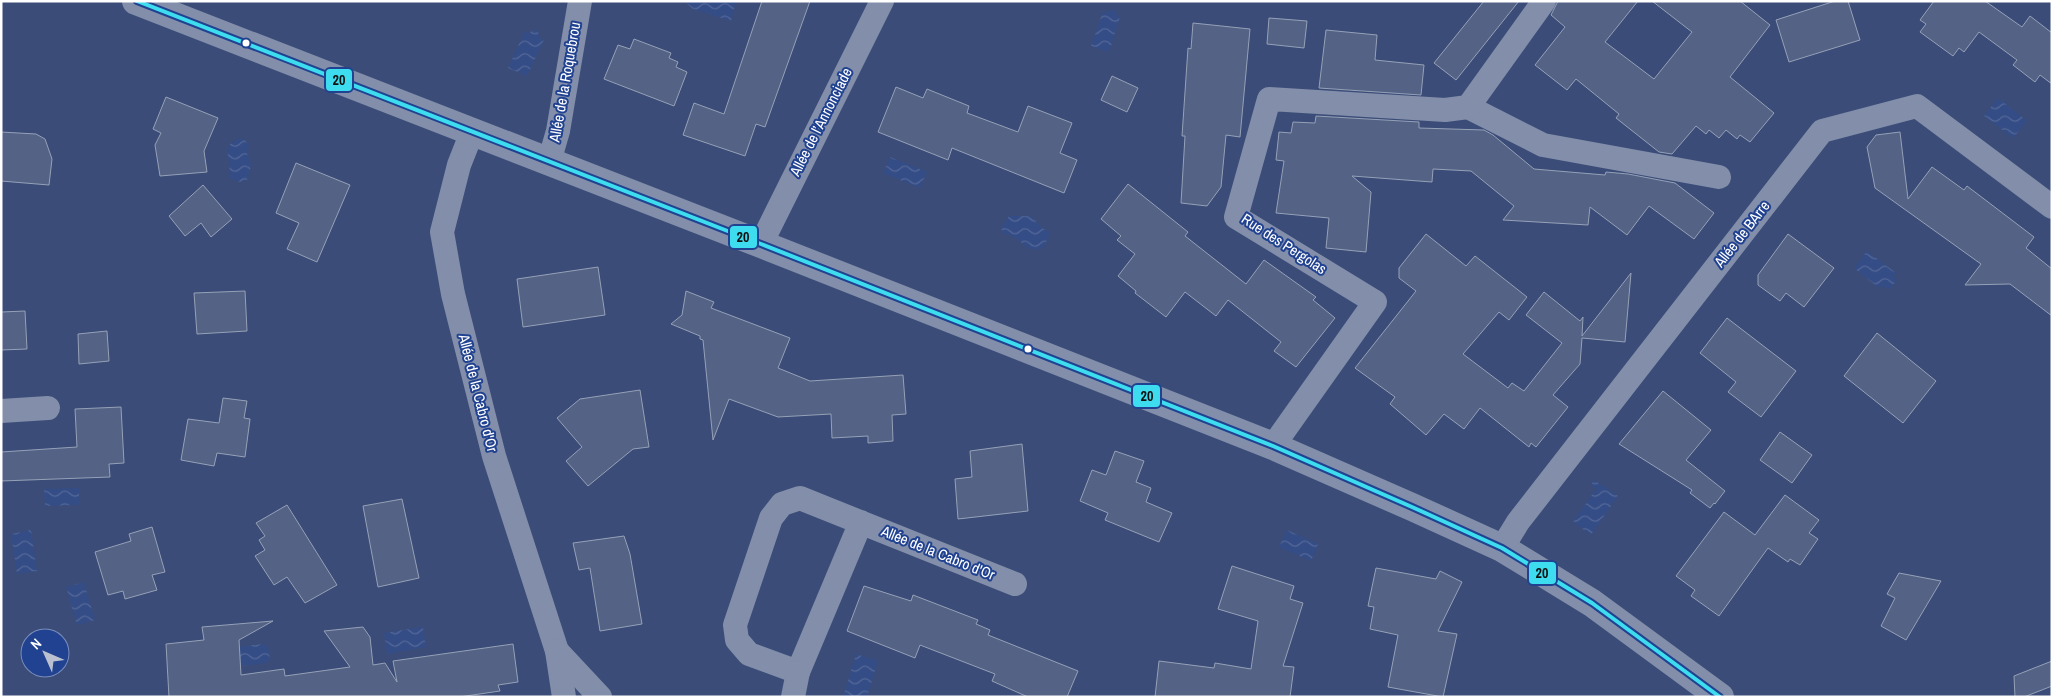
<svg xmlns="http://www.w3.org/2000/svg" width="2053" height="698" font-family="'Archivo Narrow',sans-serif">
  <style>
    .water { fill: url(#water-waves) }
    .building { fill: #546385; stroke: #96a1b8 }
    .lines { fill: none; stroke-linecap: round; stroke-linejoin: round }
    .minor { stroke: #828eaa; stroke-width: 24 }
    .tertiary { stroke: #828eaa; stroke-width: 28 }
    .bus-1-casing { stroke: #214290; stroke-width: 8 }
    .bus-1 { stroke: #3dddef; stroke-width: 4 }
    .bus-dot { fill: #fff; stroke: #214290; stroke-width: 2 }
    .labels { text-anchor: middle; stroke-width: 4; stroke-linejoin: round; paint-order: stroke }
    .street-label { font-size: 15px; fill: #fff; stroke: #214290 }
    .line-badge { stroke: #214290; stroke-width: 2 }
    .pale-badge-label { font-size: 14px; text-anchor: middle; font-weight: bold; fill: #111 }
  </style>
  <defs>
    <pattern id="water-waves" width="16" height="10" patternUnits="userSpaceOnUse" patternTransform="scale(1.25)"><rect width="16" height="10" fill="#354d86"/><path d="M0 5q4-4 8 0t8 0" fill="none" stroke="#536898"/></pattern>
  </defs>
  <rect width="100%" height="100%" fill="#3a4c77"/>
  <g class="water">
    <path d="M 736,1 L 731,21 L 693,9 L 685,2 Z"/>
    <path d="M 1109,10 L 1116,11 L 1117,16 L 1120,17 L 1109,52 L 1091,46 L 1103,11 L 1107,13 Z"/>
    <path d="M 534,30 L 538,32 L 540,38 L 544,40 L 527,76 L 508,68 L 525,31 L 528,33 Z"/>
    <path d="M 1998,98 L 2027,121 L 2013,138 L 1984,116 Z"/>
    <path d="M 239,138 L 245,140 L 249,145 L 247,154 L 251,164 L 250,170 L 247,180 L 240,182 L 229,178 C 232,166 225,157 229,145 Z"/>
    <path d="M 890,157 L 927,172 L 920,188 L 883,173 Z"/>
    <path d="M 1009,216 L 1031,216 L 1042,228 L 1051,233 L 1043,248 C 1023,255 1022,234 1003,234 L 1001,228 Z"/>
    <path d="M 1867,251 L 1896,273 L 1893,277 L 1897,280 L 1890,289 L 1881,286 L 1879,288 L 1854,268 Z"/>
    <path d="M 1594,480 L 1618,496 L 1591,535 L 1573,522 L 1596,489 L 1591,485 Z"/>
    <path d="M 79,488 L 79,505 L 45,506 L 44,489 Z"/>
    <path d="M 31,530 L 37,571 L 17,574 L 11,534 Z"/>
    <path d="M 1287,530 L 1318,544 L 1311,561 L 1279,547 Z"/>
    <path d="M 84,582 L 95,620 L 77,625 L 66,587 Z"/>
    <path d="M 423,627 L 426,647 L 387,654 L 384,633 Z"/>
    <path d="M 262,644 L 268,646 L 270,660 L 265,663 L 241,666 L 234,661 L 238,647 Z"/>
    <path d="M 856,654 L 878,661 L 867,697 L 843,697 Z"/>
  </g>
  <g class="building">
    <path d="M 762,1 L 810,1 L 765,127 L 756,124 L 745,156 L 683,135 L 694,103 L 724,114 Z"/>
    <path d="M 1484,1 L 1519,1 L 1456,80 L 1434,63 Z"/>
    <path d="M 1558,1 L 1638,1 L 1605,42 L 1654,79 L 1692,32 L 1652,1 L 1740,1 L 1770,25 L 1730,77 L 1774,113 L 1750,142 L 1740,135 L 1737,139 L 1726,130 L 1719,138 L 1709,130 L 1706,134 L 1696,126 L 1672,154 L 1659,152 L 1616,118 L 1619,114 L 1576,79 L 1567,90 L 1535,65 L 1565,27 L 1551,15 Z"/>
    <path d="M 1835,1 L 1848,1 L 1860,40 L 1789,62 L 1776,20 Z"/>
    <path d="M 1934,1 L 1985,1 L 2022,27 L 2030,16 L 2052,33 L 2052,84 L 2040,75 L 2035,82 L 2013,65 L 2017,60 L 1979,32 L 1964,52 L 1959,48 L 1953,56 L 1920,32 L 1926,24 L 1920,20 Z"/>
    <path d="M 1269,18 L 1307,21 L 1304,48 L 1267,44 Z"/>
    <path d="M 1193,23 L 1250,29 L 1240,137 L 1226,135 L 1221,187 L 1207,206 L 1181,203 L 1185,136 L 1182,136 L 1188,48 L 1191,49 Z"/>
    <path d="M 1326,30 L 1377,35 L 1375,60 L 1424,65 L 1421,95 L 1319,88 Z"/>
    <path d="M 634,39 L 671,53 L 669,58 L 678,62 L 676,67 L 687,72 L 674,106 L 604,79 L 618,45 L 630,49 Z"/>
    <path d="M 1112,76 L 1138,88 L 1127,112 L 1101,100 Z"/>
    <path d="M 896,87 L 923,98 L 927,89 L 969,106 L 967,113 L 1018,132 L 1028,106 L 1072,123 L 1060,153 L 1077,160 L 1064,193 L 952,148 L 948,160 L 878,132 Z"/>
    <path d="M 166,97 L 218,118 L 204,151 L 207,172 L 160,176 L 155,145 L 161,133 L 153,129 Z"/>
    <path d="M 1316,116 L 1419,122 L 1419,128 L 1484,130 L 1493,135 L 1534,169 L 1605,175 L 1606,172 L 1628,174 L 1675,183 L 1714,213 L 1694,239 L 1649,206 L 1627,235 L 1590,207 L 1588,225 L 1503,220 L 1514,206 L 1471,171 L 1433,169 L 1432,182 L 1352,176 L 1371,192 L 1366,252 L 1326,248 L 1329,218 L 1276,213 L 1284,161 L 1276,160 L 1279,132 L 1291,133 L 1293,122 L 1315,123 Z"/>
    <path d="M 1,132 L 36,134 L 45,139 L 52,159 L 49,185 L 1,181 Z"/>
    <path d="M 1900,132 L 1908,199 L 1932,167 L 1964,190 L 1967,186 L 2034,237 L 2026,248 L 2052,269 L 2052,316 L 2010,284 L 1965,285 L 1981,264 L 1875,188 L 1867,147 L 1876,135 Z"/>
    <path d="M 296,163 L 350,185 L 317,262 L 287,249 L 299,223 L 276,213 Z"/>
    <path d="M 1128,184 L 1188,232 L 1185,236 L 1246,284 L 1264,260 L 1316,297 L 1313,300 L 1335,318 L 1296,367 L 1274,351 L 1281,342 L 1228,300 L 1216,316 L 1185,292 L 1166,317 L 1135,293 L 1136,291 L 1118,276 L 1135,254 L 1117,240 L 1121,236 L 1101,219 Z"/>
    <path d="M 203,185 L 232,219 L 211,237 L 201,223 L 185,236 L 169,216 Z"/>
    <path d="M 1426,234 L 1466,266 L 1475,256 L 1527,297 L 1509,320 L 1499,312 L 1463,354 L 1508,388 L 1512,383 L 1524,391 L 1562,343 L 1526,315 L 1544,292 L 1580,321 L 1583,317 L 1582,336 L 1631,273 L 1625,342 L 1582,338 L 1580,364 L 1553,395 L 1568,407 L 1536,447 L 1531,443 L 1529,447 L 1480,408 L 1464,429 L 1444,414 L 1426,435 L 1390,404 L 1395,397 L 1355,368 L 1416,291 L 1399,278 L 1399,268 Z"/>
    <path d="M 1788,234 L 1834,268 L 1804,307 L 1786,293 L 1780,301 L 1758,285 L 1758,275 Z"/>
    <path d="M 598,267 L 605,315 L 523,327 L 517,279 Z"/>
    <path d="M 245,291 L 247,331 L 197,334 L 194,293 Z"/>
    <path d="M 686,291 L 714,302 L 711,308 L 790,338 L 778,368 L 810,381 L 903,375 L 906,414 L 892,415 L 893,441 L 868,443 L 868,436 L 832,438 L 831,414 L 778,417 L 729,399 L 713,440 L 703,340 L 700,339 L 700,336 L 671,324 L 682,315 Z"/>
    <path d="M 25,311 L 27,349 L 1,350 L 1,312 Z"/>
    <path d="M 1727,318 L 1796,371 L 1761,417 L 1728,392 L 1736,382 L 1700,353 Z"/>
    <path d="M 107,331 L 109,361 L 79,364 L 78,334 Z"/>
    <path d="M 1877,333 L 1936,381 L 1903,423 L 1844,376 Z"/>
    <path d="M 640,390 L 649,447 L 633,449 L 588,486 L 566,461 L 582,447 L 557,418 L 580,399 Z"/>
    <path d="M 1663,391 L 1711,430 L 1686,460 L 1725,491 L 1715,504 L 1714,503 L 1710,508 L 1690,493 L 1692,490 L 1619,444 Z"/>
    <path d="M 223,398 L 247,401 L 244,418 L 250,419 L 245,457 L 217,453 L 214,466 L 181,460 L 188,419 L 219,423 Z"/>
    <path d="M 121,407 L 124,463 L 109,464 L 110,477 L 1,481 L 1,452 L 77,447 L 75,409 Z"/>
    <path d="M 1780,432 L 1812,455 L 1792,483 L 1760,460 Z"/>
    <path d="M 1022,444 L 1028,511 L 958,519 L 955,479 L 972,477 L 970,451 Z"/>
    <path d="M 1115,451 L 1144,461 L 1136,482 L 1151,488 L 1146,502 L 1172,513 L 1159,542 L 1105,520 L 1108,513 L 1080,501 L 1092,470 L 1106,475 Z"/>
    <path d="M 1785,495 L 1819,520 L 1809,533 L 1818,539 L 1800,565 L 1790,559 L 1788,562 L 1768,548 L 1719,616 L 1691,596 L 1695,590 L 1676,576 L 1724,512 L 1755,535 Z"/>
    <path d="M 402,499 L 419,578 L 378,587 L 363,506 Z"/>
    <path d="M 287,505 L 337,585 L 305,603 L 287,577 L 274,585 L 255,556 L 265,550 L 259,540 L 265,536 L 256,523 Z"/>
    <path d="M 152,527 L 165,572 L 152,575 L 157,590 L 125,599 L 123,591 L 108,595 L 95,552 L 131,541 L 129,534 Z"/>
    <path d="M 624,536 L 630,554 L 642,624 L 600,631 L 590,568 L 579,570 L 573,543 Z"/>
    <path d="M 1232,566 L 1294,586 L 1290,599 L 1303,603 L 1283,666 L 1294,667 L 1290,697 L 1155,697 L 1159,661 L 1214,668 L 1215,663 L 1251,669 L 1258,621 L 1218,609 Z"/>
    <path d="M 1376,568 L 1436,579 L 1440,571 L 1462,582 L 1438,631 L 1457,634 L 1443,697 L 1388,687 L 1398,635 L 1370,629 L 1374,607 L 1368,606 Z"/>
    <path d="M 1899,573 L 1941,581 L 1906,640 L 1881,626 L 1895,598 L 1887,594 Z"/>
    <path d="M 864,586 L 911,601 L 913,595 L 978,620 L 976,624 L 990,630 L 988,635 L 1078,671 L 1067,697 L 1028,697 L 992,681 L 995,674 L 920,645 L 915,658 L 847,631 Z"/>
    <path d="M 273,621 L 239,640 L 241,675 L 284,669 L 285,676 L 350,667 L 324,631 L 363,627 L 370,637 L 373,665 L 385,663 L 397,682 L 393,661 L 513,644 L 518,682 L 498,685 L 500,691 L 459,697 L 169,697 L 166,644 L 204,640 L 202,627 Z"/>
    <path d="M 2052,661 L 2052,686 L 2024,697 L 2015,697 L 2014,676 Z"/>
  </g>
  <g class="lines">
    <g class="minor">
      <path d="M 1468,107 L 1543,145 L 1719,177"/>
      <path d="M 472,132 L 459,165 L 442,232 L 453,294 L 494,456 L 557,651 L 564,697"/>
      <path d="M 549,162 L 558,131 L 580,1"/>
      <path d="M 761,244 L 882,1"/>
      <path d="M 1,411 L 48,408"/>
      <path d="M 1273,446 L 1375,302 L 1236,217 L 1269,99 L 1445,110 L 1468,107 L 1544,1"/>
      <path d="M 861,522 L 798,672 L 749,654 L 737,640 L 735,625 L 771,518 L 782,504 L 800,498 L 1015,584"/>
      <path d="M 1502,548 L 1518,522 L 1822,131 L 1917,106 L 2052,207"/>
      <path d="M 557,651 L 600,697"/>
      <path d="M 793,697 L 798,672"/>
    </g>
    <path class="tertiary" d="M 136,1 L 761,244 L 1273,446 L 1412,507 L 1502,548 L 1592,603 L 1720,697"/>
    <defs>
      <path id="bus-1" d="M 137,1 L 761,244 L 1273,446 L 1412,507 L 1502,548 L 1592,603 L 1720,697"/>
    </defs>
    <use href="#bus-1" class="bus-1-casing"/>
    <use href="#bus-1" class="bus-1"/>
  </g>
  <g class="bus-dot">
    <circle cx="246" cy="43" r="4.5"/>
    <circle cx="1028" cy="349" r="4.5"/>
  </g>
  <g class="labels">
    <g class="street-label">
      <text transform="translate(565 82) rotate(-80)" y="5">Allée de la Roquebrou</text>
      <text transform="translate(821 122) rotate(-63)" y="5">Allée de l’Annonciade</text>
      <text transform="translate(1742 234) rotate(-52)" y="5">Allée de BArre</text>
      <text transform="translate(1284 244) rotate(33)" y="5">Rue des Pergolas</text>
      <text transform="translate(478 393) rotate(76)" y="5">Allée de la Cabro d'Or</text>
      <text transform="translate(938 553) rotate(22)" y="5">Allée de la Cabro d'Or</text>
    </g>
  </g>
  <g class="line-badge">
    <rect x="325" y="68" width="28" height="24" rx="5" fill="#3dddef"/>
    <rect x="729" y="225" width="29" height="24" rx="5" fill="#3dddef"/>
    <rect x="1132" y="384" width="29" height="24" rx="5" fill="#3dddef"/>
    <rect x="1528" y="561" width="29" height="24" rx="5" fill="#3dddef"/>
  </g>
  <g class="pale-badge-label">
    <text x="339" y="85">20</text>
    <text x="743" y="242">20</text>
    <text x="1147" y="401">20</text>
    <text x="1542" y="578">20</text>
  </g>
  <rect width="2053" height="698" fill="none" stroke="#ffffff" stroke-width="5"/>
  <g transform="translate(45 653) rotate(315)"><circle r="24" fill="#214290" stroke="#7a8ebc"/>
  <path d="M0-4L9 19L0 12L-9 19Z" fill="#bac0cf"/>
  <text y="-8" font-size="14" font-weight="bold" text-anchor="middle" fill="#ffffff">N</text>
  </g>
</svg>
